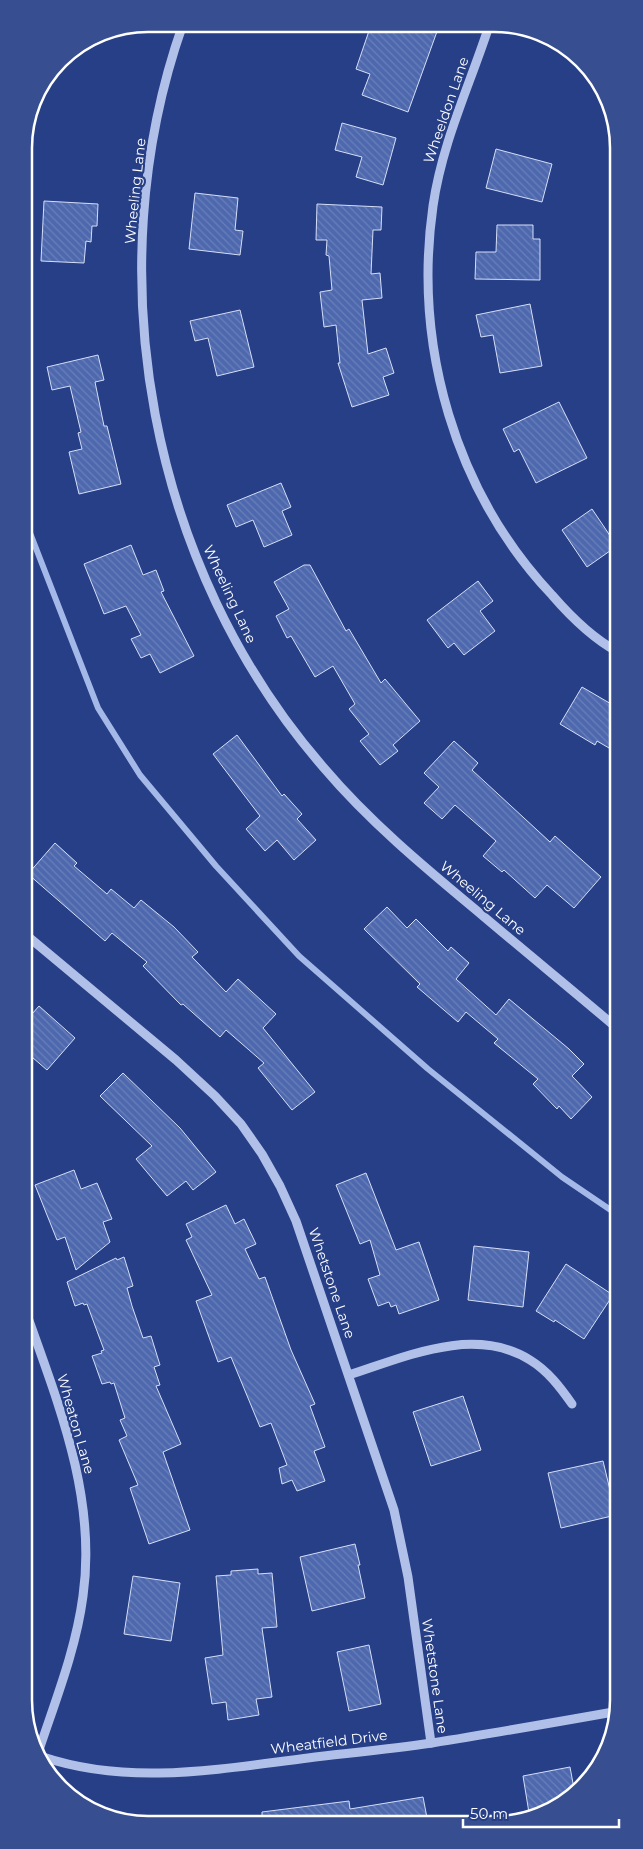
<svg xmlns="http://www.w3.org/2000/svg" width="643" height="1849" font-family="Montserrat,sans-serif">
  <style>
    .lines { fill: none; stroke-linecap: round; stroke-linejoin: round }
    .stream { stroke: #a5b9e9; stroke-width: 6 }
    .building { fill: url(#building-back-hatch); stroke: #d5def7 }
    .minor { stroke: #b1c0e8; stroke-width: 9 }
    .labels { text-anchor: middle; stroke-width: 4.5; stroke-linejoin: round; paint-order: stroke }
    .street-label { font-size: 14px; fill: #fff; stroke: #263f87 }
    .rim { fill: none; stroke: #fff; stroke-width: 2.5 }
  </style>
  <defs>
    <pattern id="building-back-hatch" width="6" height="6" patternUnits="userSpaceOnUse" patternTransform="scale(1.25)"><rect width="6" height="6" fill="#4e68ae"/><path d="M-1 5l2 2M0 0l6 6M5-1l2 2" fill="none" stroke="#697fba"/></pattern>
  </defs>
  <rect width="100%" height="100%" fill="#263f87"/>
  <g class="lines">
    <path class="stream" d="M 25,520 L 98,708 L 140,775 L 216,866 L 299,956 L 428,1069 L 562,1177 L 618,1215"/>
  </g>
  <g class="building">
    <path d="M 371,25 L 439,26 L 408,112 L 362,95 L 370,74 L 356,69 Z"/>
    <path d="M 342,123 L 396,138 L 383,185 L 356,177 L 362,157 L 335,150 Z"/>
    <path d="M 496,149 L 552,164 L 542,202 L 486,188 Z"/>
    <path d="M 195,193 L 238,198 L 235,230 L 243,231 L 240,255 L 189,249 Z"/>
    <path d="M 44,201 L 98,204 L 97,226 L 92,226 L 91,242 L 86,241 L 84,263 L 41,261 Z"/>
    <path d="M 317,204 L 382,207 L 381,230 L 373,230 L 371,274 L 380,273 L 382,298 L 362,300 L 368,354 L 386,348 L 394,373 L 383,377 L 389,395 L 352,407 L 338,363 L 340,363 L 336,325 L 324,327 L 320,292 L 332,290 L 329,256 L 326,255 L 327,240 L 316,240 Z"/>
    <path d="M 497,225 L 533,225 L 533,239 L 540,239 L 540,280 L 475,279 L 476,252 L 496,252 Z"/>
    <path d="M 530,304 L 542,366 L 500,373 L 493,335 L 481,337 L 476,315 Z"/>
    <path d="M 240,310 L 254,367 L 217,376 L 208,338 L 195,341 L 190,321 Z"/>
    <path d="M 98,355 L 104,380 L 95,382 L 104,426 L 107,426 L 121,484 L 79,494 L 69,452 L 82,449 L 78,433 L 81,432 L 70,386 L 52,390 L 47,367 Z"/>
    <path d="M 559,402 L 587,458 L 536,483 L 519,449 L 514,452 L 503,429 Z"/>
    <path d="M 281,483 L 291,507 L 282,511 L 292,535 L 264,547 L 253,520 L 236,527 L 227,505 Z"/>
    <path d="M 592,509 L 617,546 L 587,567 L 562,530 Z"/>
    <path d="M 131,545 L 143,575 L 156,570 L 164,591 L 161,592 L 194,656 L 160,673 L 150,654 L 141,658 L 131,639 L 141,635 L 126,606 L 104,614 L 84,564 Z"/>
    <path d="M 304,565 L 310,565 L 346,631 L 349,629 L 381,683 L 385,679 L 420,721 L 393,745 L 398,751 L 380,765 L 360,741 L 369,734 L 349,709 L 355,704 L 333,666 L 315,677 L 291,636 L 287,638 L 276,616 L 289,609 L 274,582 Z"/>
    <path d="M 478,581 L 493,601 L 480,611 L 495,631 L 464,655 L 454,643 L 448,648 L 427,620 Z"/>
    <path d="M 582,687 L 618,708 L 618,733 L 609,748 L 597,741 L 595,745 L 560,724 Z"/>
    <path d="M 237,735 L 282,796 L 284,794 L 302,814 L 297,819 L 316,840 L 294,860 L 277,840 L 265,851 L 246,829 L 260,816 L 213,754 Z"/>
    <path d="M 454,741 L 478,763 L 472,770 L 550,842 L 555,836 L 601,877 L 574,908 L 547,885 L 535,898 L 504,870 L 502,872 L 483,856 L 496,841 L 455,805 L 442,819 L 424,803 L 439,787 L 424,773 Z"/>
    <path d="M 55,843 L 77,863 L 74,866 L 107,894 L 111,889 L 134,908 L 141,900 L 174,927 L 198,952 L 192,957 L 226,992 L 238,979 L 276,1014 L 263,1028 L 315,1092 L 292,1110 L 258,1068 L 264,1063 L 226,1030 L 220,1037 L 183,1004 L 181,1005 L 143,966 L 147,962 L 112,933 L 105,941 L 28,874 Z"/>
    <path d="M 387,907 L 407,928 L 416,919 L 448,951 L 451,947 L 469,963 L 456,979 L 496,1015 L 509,999 L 569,1049 L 584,1064 L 572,1076 L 592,1097 L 571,1119 L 559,1106 L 557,1109 L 533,1084 L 538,1079 L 494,1043 L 498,1039 L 466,1012 L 458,1022 L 417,987 L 420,984 L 364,929 Z"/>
    <path d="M 39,1006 L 75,1038 L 47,1070 L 25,1051 L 25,1022 Z"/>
    <path d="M 123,1073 L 180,1128 L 216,1172 L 193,1190 L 186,1181 L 167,1196 L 136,1159 L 152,1146 L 100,1096 Z"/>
    <path d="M 74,1170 L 81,1189 L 97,1183 L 112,1219 L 103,1222 L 110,1242 L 76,1270 L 65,1237 L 57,1240 L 35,1185 Z"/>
    <path d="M 366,1173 L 396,1250 L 419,1242 L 439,1300 L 399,1314 L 396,1305 L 391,1307 L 389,1302 L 378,1306 L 368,1279 L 380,1275 L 370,1240 L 360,1244 L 336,1185 Z"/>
    <path d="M 226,1205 L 235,1224 L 244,1219 L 256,1244 L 245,1249 L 259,1279 L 265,1277 L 291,1350 L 315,1404 L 310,1406 L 325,1447 L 314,1451 L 325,1481 L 297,1491 L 292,1480 L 282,1484 L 279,1468 L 287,1465 L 271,1423 L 260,1427 L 231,1357 L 218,1362 L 196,1301 L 212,1295 L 186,1240 L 192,1237 L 186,1224 Z"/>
    <path d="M 474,1246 L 529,1252 L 523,1307 L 468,1300 Z"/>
    <path d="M 124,1257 L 133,1286 L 127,1288 L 132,1306 L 143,1338 L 151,1336 L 160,1365 L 154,1367 L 160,1385 L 156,1386 L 181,1444 L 163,1452 L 190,1530 L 149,1544 L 130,1488 L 138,1485 L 119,1440 L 127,1436 L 120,1420 L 125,1418 L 114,1383 L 111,1384 L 110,1382 L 102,1384 L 92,1356 L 102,1353 L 101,1351 L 104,1350 L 87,1304 L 84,1305 L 83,1303 L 75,1306 L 67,1282 L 116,1258 L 117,1260 Z"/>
    <path d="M 566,1264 L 613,1295 L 584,1339 L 555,1320 L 554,1322 L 536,1311 Z"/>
    <path d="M 463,1396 L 481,1450 L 431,1466 L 413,1412 Z"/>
    <path d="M 603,1461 L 616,1515 L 561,1528 L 548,1473 Z"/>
    <path d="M 355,1544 L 360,1565 L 358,1565 L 365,1598 L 312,1611 L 300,1557 Z"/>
    <path d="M 258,1569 L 258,1574 L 272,1573 L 277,1627 L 262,1628 L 272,1697 L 256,1699 L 259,1715 L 228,1720 L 226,1702 L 212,1704 L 205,1658 L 223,1655 L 216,1576 L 231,1575 L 231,1571 Z"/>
    <path d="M 133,1576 L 180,1583 L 171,1641 L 124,1634 Z"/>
    <path d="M 369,1645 L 381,1704 L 349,1711 L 337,1652 Z"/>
    <path d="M 570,1767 L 575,1794 L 557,1808 L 530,1819 L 523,1776 Z"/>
    <path d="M 423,1797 L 428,1823 L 262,1823 L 262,1812 L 349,1801 L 350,1809 Z"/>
  </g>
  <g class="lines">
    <g class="minor">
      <path d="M 183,24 C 95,273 150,569 324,768 C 369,821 423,866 476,910 C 523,950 571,989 618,1029"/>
      <path d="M 489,26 C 469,87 442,143 433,206 C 413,346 455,492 552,595 C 571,617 592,638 618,652"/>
      <path d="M 25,934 L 176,1060 L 215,1096 L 241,1124 L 262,1154 L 280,1186 L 296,1221 L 394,1510 L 408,1577 L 431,1743"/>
      <path d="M 26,1312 C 58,1403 97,1497 83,1596 C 76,1649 56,1699 39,1750"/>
      <path d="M 349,1375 C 405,1357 474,1325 530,1360 C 548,1371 560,1387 572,1404"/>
      <path d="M 43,1757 C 130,1786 219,1769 308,1758 C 350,1753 391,1749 432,1743 C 495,1733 557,1722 619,1711"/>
    </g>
  </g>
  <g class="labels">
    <g class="street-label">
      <text transform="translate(446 110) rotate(-71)" y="5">Wheeldon Lane</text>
      <text transform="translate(135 191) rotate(-84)" y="5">Wheeling Lane</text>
      <text transform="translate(230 594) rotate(65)" y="5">Wheeling Lane</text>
      <text transform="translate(483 898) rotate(40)" y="5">Wheeling Lane</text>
      <text transform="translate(332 1283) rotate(71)" y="5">Whetstone Lane</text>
      <text transform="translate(76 1424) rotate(74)" y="5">Wheaton Lane</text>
      <text transform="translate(435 1676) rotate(82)" y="5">Whetstone Lane</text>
      <text transform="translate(329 1742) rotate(-7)" y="5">Wheatfield Drive</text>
    </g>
  </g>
  <path d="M0 0H643V1849H0ZM148 32H494A116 116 0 0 1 610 148V1700A116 116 0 0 1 494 1816H148A116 116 0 0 1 32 1700V148A116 116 0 0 1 148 32Z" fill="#374e91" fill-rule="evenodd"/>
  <path class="rim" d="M148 32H494A116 116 0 0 1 610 148V1700A116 116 0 0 1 494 1816H148A116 116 0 0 1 32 1700V148A116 116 0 0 1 148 32Z"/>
  <path d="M463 1819v8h156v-8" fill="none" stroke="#ffffff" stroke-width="2.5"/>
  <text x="470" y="1819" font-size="15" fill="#ffffff" stroke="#263f87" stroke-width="4" paint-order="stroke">50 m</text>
</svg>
